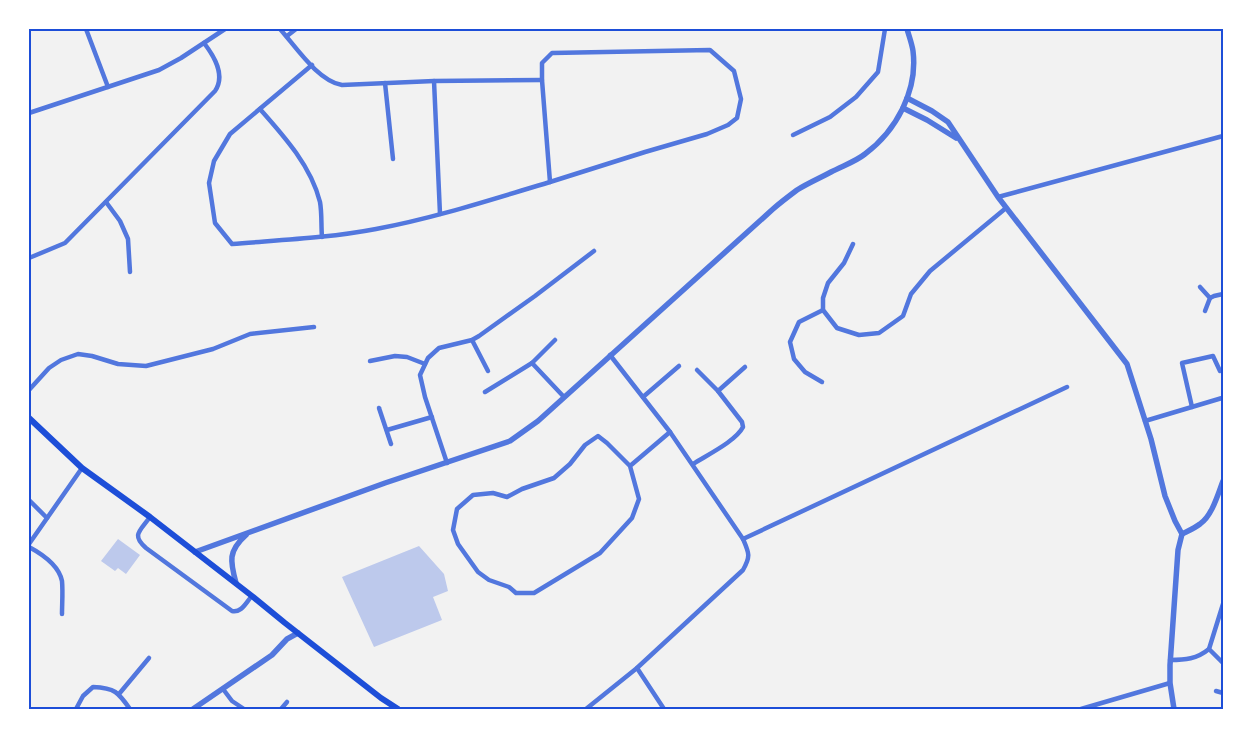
<svg xmlns="http://www.w3.org/2000/svg" width="1252" height="738" font-family="Figtree,sans-serif">
  <style>
    .building { fill: #bdc9ec }
    .lines { fill: none; stroke-linecap: round; stroke-linejoin: round }
    .minor { stroke: #5277de; stroke-width: 4.5 }
    .tertiary { stroke: #5277de; stroke-width: 5.5 }
    .secondary { stroke: #1d4ed8; stroke-width: 6 }
    .neatline { fill: none; stroke: #1d4ed8; stroke-width: 2 }
  </style>
  <rect width="100%" height="100%" fill="#f2f2f2"/>
  <g class="building">
    <path d="M 118,539 L 140,555 L 126,574 L 118,568 L 115,571 L 101,561 Z"/>
    <path d="M 419,546 L 444,574 L 448,591 L 433,597 L 442,620 L 374,647 L 342,577 Z"/>
  </g>
  <g class="lines">
    <g class="minor">
      <path d="M 86,29 L 108,87"/>
      <path d="M 280,29 C 296,47 318,81 342,85 L 434,81 L 542,80"/>
      <path d="M 287,36 L 296,29"/>
      <path d="M 710,50 L 734,71 L 741,99 L 737,118 L 728,125 L 707,134 L 645,152 L 550,182 L 542,80 L 542,63 L 552,53 Z"/>
      <path d="M 312,65 L 230,134 L 214,161 L 209,183 L 215,223 L 232,244 C 280,240 329,238 376,229 C 435,218 493,199 550,182"/>
      <path d="M 434,81 L 440,214"/>
      <path d="M 385,83 L 393,159"/>
      <path d="M 260,109 C 284,136 311,166 320,202 C 322,213 321,226 322,237"/>
      <path d="M 29,113 L 159,70 L 181,58 L 225,29"/>
      <path d="M 793,135 L 830,117 L 856,97 L 878,72 L 885,29"/>
      <path d="M 998,197 L 1223,136"/>
      <path d="M 106,202 L 120,221 L 128,239 L 130,272"/>
      <path d="M 853,244 L 844,263 L 828,283 L 823,298 L 823,310 L 837,328 L 859,335 L 879,333 L 903,316 L 911,294 L 930,271 L 1006,208"/>
      <path d="M 29,258 L 65,243 L 215,91 C 226,75 214,56 204,43"/>
      <path d="M 1200,287 L 1210,298 L 1205,311"/>
      <path d="M 1210,298 L 1214,296 L 1223,294"/>
      <path d="M 472,340 L 488,371"/>
      <path d="M 370,361 L 395,356 L 407,357 L 425,364"/>
      <path d="M 532,363 L 564,397"/>
      <path d="M 822,382 L 805,372 L 794,359 L 790,342 L 799,322 L 823,310"/>
      <path d="M 29,390 L 49,368 L 61,360 L 78,354 L 92,356 L 118,364 L 146,366 L 213,349 L 250,334 L 314,327"/>
      <path d="M 718,391 L 745,367"/>
      <path d="M 485,392 L 532,363 L 555,340"/>
      <path d="M 643,397 L 679,366"/>
      <path d="M 1192,407 L 1182,363 L 1213,356 L 1220,371"/>
      <path d="M 379,408 L 391,444"/>
      <path d="M 1145,421 L 1222,398"/>
      <path d="M 387,430 L 432,417"/>
      <path d="M 447,463 L 425,397 L 420,375 L 428,358 L 439,348 L 472,340 L 479,336 L 535,296 L 594,251"/>
      <path d="M 693,464 C 707,455 736,441 743,427 L 742,422 L 718,391 L 697,370"/>
      <path d="M 630,466 L 607,443 L 598,436 L 585,445 L 570,464 L 554,478 L 522,489 L 507,497 L 493,493 L 473,495 L 457,509 L 453,530 L 458,544 L 478,572 L 489,580 L 509,587 L 516,593 L 534,593 L 600,553 L 632,518 L 639,499 L 630,466 L 670,432"/>
      <path d="M 29,500 L 47,518"/>
      <path d="M 150,517 C 140,531 131,535 146,548 L 232,611 C 242,613 246,602 252,596"/>
      <path d="M 743,539 L 1067,387"/>
      <path d="M 29,544 L 82,468"/>
      <path d="M 29,547 C 42,554 59,566 62,581 C 63,592 62,604 62,614"/>
      <path d="M 1223,604 L 1209,649 L 1223,663"/>
      <path d="M 1170,660 C 1185,660 1197,659 1209,649"/>
      <path d="M 637,668 L 664,709"/>
      <path d="M 223,689 L 232,701 L 244,709"/>
      <path d="M 1216,691 L 1223,693"/>
      <path d="M 119,694 L 149,658"/>
      <path d="M 76,709 L 83,696 L 93,687 C 115,688 118,692 130,709"/>
      <path d="M 281,709 L 287,702"/>
      <path d="M 586,709 L 637,668 L 743,570 C 751,556 749,553 743,539 L 670,432 L 610,355"/>
      <path d="M 1081,709 L 1170,683"/>
    </g>
    <g class="tertiary">
      <path d="M 907,98 L 932,111 L 948,122 L 998,197 L 1127,364 L 1151,439 L 1165,496 L 1175,521 L 1182,534 L 1178,550 L 1170,665 L 1170,683 L 1174,709"/>
      <path d="M 903,108 L 927,120 L 956,138"/>
      <path d="M 1182,534 C 1188,531 1195,528 1200,524 C 1212,516 1218,494 1223,481"/>
      <path d="M 195,552 L 385,483 L 510,441 L 538,421 L 773,209 C 781,202 789,196 797,190 C 808,183 820,178 831,172 C 842,166 855,162 865,154 C 896,131 918,91 913,51 C 912,44 909,36 907,29"/>
      <path d="M 236,583 C 230,561 228,551 246,535"/>
      <path d="M 193,709 L 272,655 L 287,639 L 298,633"/>
    </g>
    <path class="secondary" d="M 29,418 L 82,468 L 150,517 L 252,596 L 285,623 L 381,698 L 398,709"/>
  </g>
  <rect width="1252" height="738" fill="none" stroke="#ffffff" stroke-width="60"/>
  <rect x="30" y="30" width="1192" height="678" class="neatline"/>
</svg>
